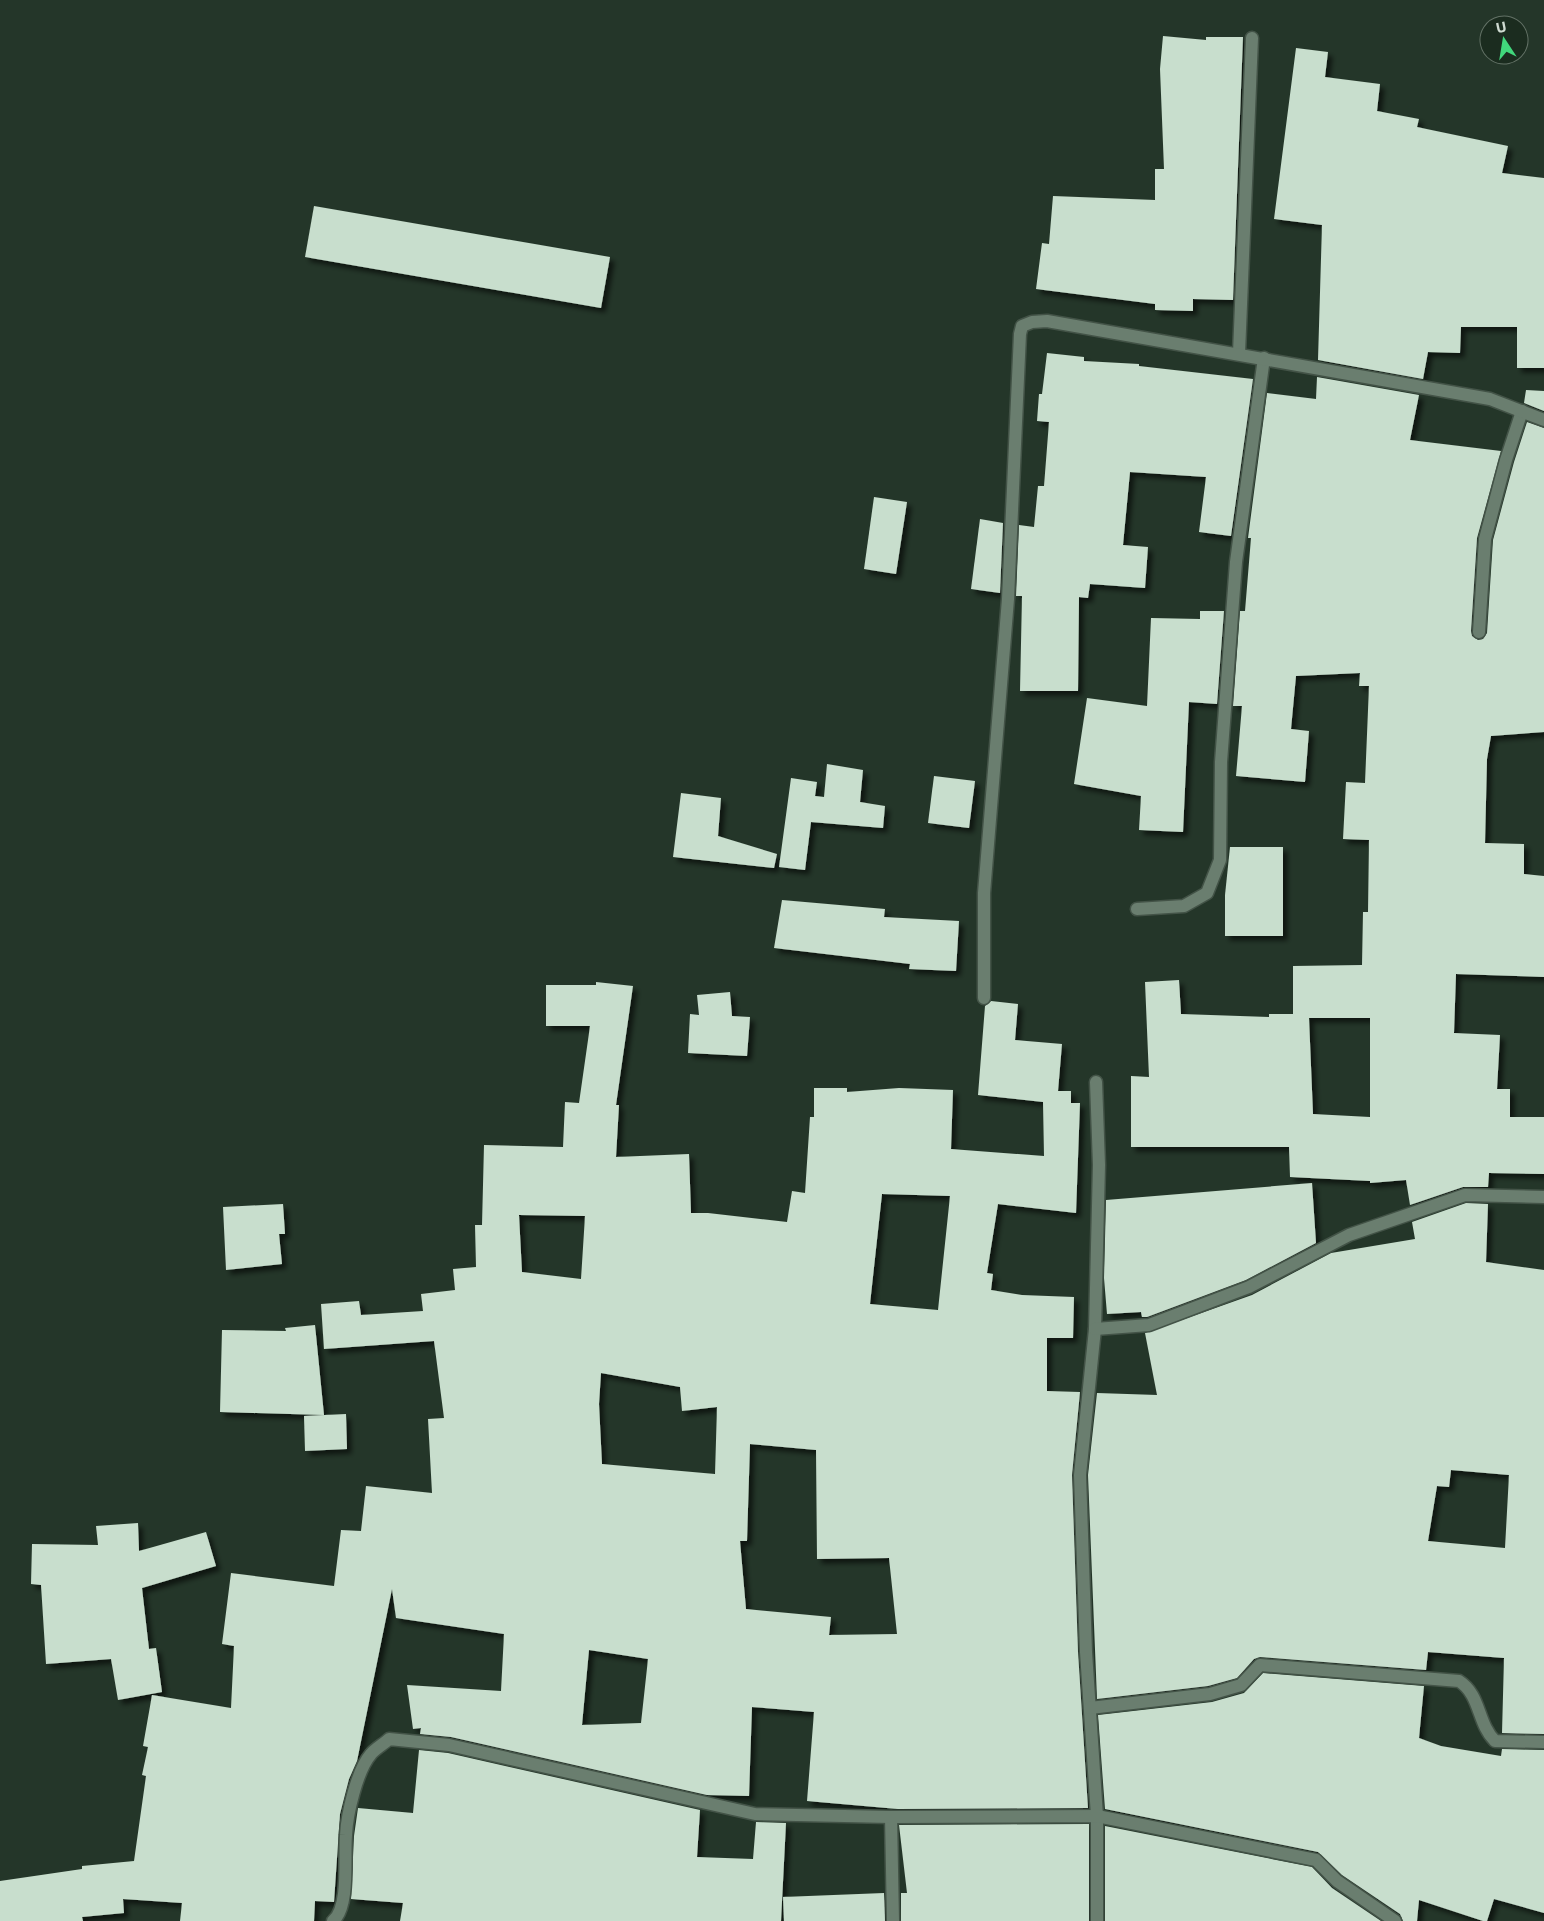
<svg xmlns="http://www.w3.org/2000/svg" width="1544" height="1921" font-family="Commissioner,sans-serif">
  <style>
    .building { fill: #c8decd; fill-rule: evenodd; filter: url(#shadow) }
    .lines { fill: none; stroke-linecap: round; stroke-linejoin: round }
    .minor-casing { stroke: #435347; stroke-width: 15 }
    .minor { stroke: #6a7e6f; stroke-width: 12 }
  </style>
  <defs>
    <filter id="shadow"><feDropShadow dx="4.5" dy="4.5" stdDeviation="2.5" flood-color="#0009"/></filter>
  </defs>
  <rect width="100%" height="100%" fill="#243629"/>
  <g class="building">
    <path d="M 1163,36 L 1206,40 L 1206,37 L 1243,37 L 1233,300 L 1193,299 L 1193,311 L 1155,310 L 1155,304 L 1036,289 L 1042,243 L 1049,244 L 1053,196 L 1155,200 L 1155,169 L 1164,169 L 1160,69 Z"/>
    <path d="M 1296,48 L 1328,52 L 1325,77 L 1380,84 L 1377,111 L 1419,119 L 1417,127 L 1508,146 L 1502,173 L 1544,178 L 1544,368 L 1517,368 L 1517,327 L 1461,327 L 1460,353 L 1428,352 L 1423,379 L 1318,360 L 1322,225 L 1274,219 Z"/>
    <path d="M 314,206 L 610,257 L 601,308 L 305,257 Z"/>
    <path d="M 1047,353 L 1084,357 L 1084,361 L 1139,364 L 1139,366 L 1253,379 L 1231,536 L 1199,532 L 1206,477 L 1130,472 L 1123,545 L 1148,547 L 1145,588 L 1090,584 L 1088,598 L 1079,597 L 1078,691 L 1020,691 L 1022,596 L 1016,596 L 1019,525 L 1034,527 L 1038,486 L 1044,486 L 1049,422 L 1037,421 L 1039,394 L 1042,394 Z"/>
    <path d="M 1317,377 L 1419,395 L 1410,440 L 1501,451 L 1477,538 L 1471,631 L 1472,636 L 1478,640 L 1483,639 L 1487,633 L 1493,540 L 1514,462 L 1527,422 L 1544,428 L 1544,732 L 1491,736 L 1487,759 L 1485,843 L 1524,844 L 1524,874 L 1544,876 L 1544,977 L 1456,974 L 1454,1033 L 1500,1035 L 1497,1089 L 1510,1089 L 1510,1117 L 1544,1117 L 1544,1174 L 1489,1173 L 1488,1187 L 1463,1187 L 1410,1205 L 1406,1180 L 1370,1183 L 1370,1181 L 1290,1177 L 1289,1147 L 1131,1147 L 1131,1076 L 1149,1077 L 1145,982 L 1179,980 L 1181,1014 L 1269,1017 L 1269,1014 L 1293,1014 L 1293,966 L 1362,965 L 1363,912 L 1368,912 L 1369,840 L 1343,839 L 1346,782 L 1365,783 L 1369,686 L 1359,686 L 1360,673 L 1296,676 L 1291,729 L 1309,731 L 1305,782 L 1236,776 L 1242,706 L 1233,706 L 1240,611 L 1245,611 L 1251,538 L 1248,538 L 1267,393 L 1316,399 ZM 1309,1018 L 1370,1018 L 1370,1117 L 1313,1114 Z"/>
    <path d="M 1526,390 L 1544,391 L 1544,411 L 1524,403 Z"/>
    <path d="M 874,497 L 907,502 L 896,574 L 864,569 Z"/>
    <path d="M 980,519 L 1003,523 L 1000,593 L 971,589 Z"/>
    <path d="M 1200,611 L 1224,611 L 1217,704 L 1189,702 L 1183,832 L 1139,830 L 1141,796 L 1074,784 L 1087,698 L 1147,706 L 1151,618 L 1200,619 Z"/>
    <path d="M 827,764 L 863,770 L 860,802 L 885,806 L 883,828 L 811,822 L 805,870 L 779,867 L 791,778 L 817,782 L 815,796 L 824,797 Z"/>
    <path d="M 934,776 L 975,781 L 969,828 L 928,823 Z"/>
    <path d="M 681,793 L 721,798 L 718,836 L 777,854 L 774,868 L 673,857 Z"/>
    <path d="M 1230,847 L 1283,847 L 1283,936 L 1225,936 L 1225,895 Z"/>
    <path d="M 782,900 L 885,909 L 884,917 L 959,921 L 956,971 L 909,969 L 910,964 L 774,948 Z"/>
    <path d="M 596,982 L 633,986 L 616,1105 L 619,1105 L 616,1157 L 689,1154 L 691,1213 L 708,1213 L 787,1222 L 792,1191 L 805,1193 L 810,1117 L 814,1117 L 814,1088 L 847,1088 L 847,1092 L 899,1088 L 953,1090 L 951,1149 L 1044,1156 L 1043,1102 L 978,1095 L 985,1006 L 991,1001 L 1018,1004 L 1015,1040 L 1062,1044 L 1058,1091 L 1071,1091 L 1071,1103 L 1080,1103 L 1076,1213 L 998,1204 L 987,1273 L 993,1274 L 991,1290 L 1022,1295 L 1074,1297 L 1073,1338 L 1047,1338 L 1047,1391 L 1080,1392 L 1072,1475 L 1078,1652 L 1088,1808 L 898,1809 L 807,1801 L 814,1712 L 752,1707 L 749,1796 L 707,1795 L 451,1737 L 420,1734 L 421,1728 L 413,1729 L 407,1685 L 501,1691 L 504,1634 L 396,1618 L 392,1589 L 357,1761 L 349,1779 L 340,1814 L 334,1902 L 315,1901 L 314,1921 L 180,1921 L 182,1903 L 123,1899 L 124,1913 L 82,1917 L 83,1921 L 0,1921 L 0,1881 L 82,1869 L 82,1866 L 134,1861 L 146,1776 L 142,1775 L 148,1747 L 143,1746 L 152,1695 L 231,1708 L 234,1646 L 222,1644 L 231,1573 L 334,1586 L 341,1530 L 361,1531 L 366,1486 L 432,1493 L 428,1419 L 444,1418 L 434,1341 L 324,1349 L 321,1304 L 359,1301 L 361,1315 L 423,1311 L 421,1294 L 455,1290 L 453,1269 L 476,1267 L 475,1225 L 482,1225 L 484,1145 L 563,1147 L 565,1102 L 579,1103 L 590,1026 L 546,1026 L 546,985 L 596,985 ZM 882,1194 L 950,1196 L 938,1310 L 870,1304 ZM 519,1215 L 585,1216 L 581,1279 L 522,1272 ZM 601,1373 L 680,1387 L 682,1411 L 717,1407 L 715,1474 L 602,1464 L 599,1404 ZM 750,1444 L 816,1450 L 817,1559 L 889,1558 L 897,1634 L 829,1635 L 831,1617 L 746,1609 L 740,1541 L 747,1541 ZM 589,1650 L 648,1659 L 641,1723 L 582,1725 Z"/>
    <path d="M 730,992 L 732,1016 L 750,1017 L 747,1056 L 688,1053 L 690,1014 L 699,1015 L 697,995 Z"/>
    <path d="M 1312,1183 L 1316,1243 L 1246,1280 L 1147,1317 L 1142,1317 L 1141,1312 L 1107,1314 L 1104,1278 L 1106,1200 Z"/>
    <path d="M 1466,1203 L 1488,1204 L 1486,1262 L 1544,1270 L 1544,1734 L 1502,1733 L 1504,1658 L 1428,1652 L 1426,1670 L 1260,1657 L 1254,1659 L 1237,1678 L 1208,1686 L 1097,1699 L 1088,1475 L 1097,1393 L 1157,1395 L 1145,1333 L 1252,1295 L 1331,1253 L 1415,1239 L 1412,1222 ZM 1451,1470 L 1509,1475 L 1505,1548 L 1428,1541 L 1437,1486 L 1449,1487 Z"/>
    <path d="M 283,1204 L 285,1234 L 279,1234 L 282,1264 L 226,1270 L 223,1207 Z"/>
    <path d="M 315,1325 L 324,1415 L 220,1412 L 222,1330 L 286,1331 L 285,1328 Z"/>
    <path d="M 346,1414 L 347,1449 L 305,1451 L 304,1416 Z"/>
    <path d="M 138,1523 L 139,1551 L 206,1532 L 216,1566 L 142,1588 L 149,1649 L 156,1648 L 162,1692 L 118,1700 L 111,1659 L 46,1664 L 41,1585 L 31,1584 L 32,1544 L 98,1545 L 96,1526 Z"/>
    <path d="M 1263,1673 L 1424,1686 L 1419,1738 L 1441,1746 L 1501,1756 L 1502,1749 L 1544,1750 L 1544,1913 L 1494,1899 L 1487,1921 L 1483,1921 L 1419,1900 L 1417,1921 L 1403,1921 L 1400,1914 L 1342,1875 L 1318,1852 L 1105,1809 L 1098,1715 L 1212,1702 L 1244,1693 Z"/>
    <path d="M 419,1750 L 448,1753 L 700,1810 L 697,1857 L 753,1859 L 756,1822 L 786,1823 L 781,1921 L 400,1921 L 403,1903 L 351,1899 L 354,1836 L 358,1808 L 413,1813 Z"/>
    <path d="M 1089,1824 L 1089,1921 L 901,1921 L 901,1893 L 907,1893 L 899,1825 Z"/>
    <path d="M 1105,1826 L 1312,1867 L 1332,1888 L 1381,1921 L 1105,1921 Z"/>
    <path d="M 884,1893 L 885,1921 L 784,1921 L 783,1897 Z"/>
  </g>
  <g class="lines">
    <defs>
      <g id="minor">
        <path d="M 1239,353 L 1252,38"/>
        <path d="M 1479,632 L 1485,539 L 1506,460 L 1522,411"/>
        <path d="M 1137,909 L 1184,906 L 1207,893 L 1220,860 L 1221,762 L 1236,562 L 1264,358"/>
        <path d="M 984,998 L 984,893 L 1008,599 L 1020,334 L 1022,326 L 1032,322 L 1047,321 L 1490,399 L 1544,420"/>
        <path d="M 1096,1082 L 1099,1165 L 1095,1329 L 1080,1475 L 1086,1652 L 1097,1816 L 1097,1921"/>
        <path d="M 1095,1329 L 1149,1325 L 1249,1287 L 1349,1235 L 1465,1195 L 1544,1197"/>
        <path d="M 1090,1708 L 1210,1694 L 1241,1685 L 1260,1665 L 1459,1681 C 1481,1695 1477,1723 1495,1741 L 1544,1742"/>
        <path d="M 891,1817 L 893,1921"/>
        <path d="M 333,1921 C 350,1907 344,1857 346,1835 C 347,1814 357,1770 371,1754 C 376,1748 384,1744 389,1739 L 449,1745 L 755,1814 L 891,1817 L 1097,1816 L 1316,1860 L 1337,1881 L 1395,1921"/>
      </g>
    </defs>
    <use href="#minor" class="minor-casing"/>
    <use href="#minor" class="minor"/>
  </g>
  <g transform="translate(1504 40) rotate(348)"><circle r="24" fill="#1b2c1f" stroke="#637266"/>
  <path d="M0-4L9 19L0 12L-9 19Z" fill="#41d77c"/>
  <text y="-8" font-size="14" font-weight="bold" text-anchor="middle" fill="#cfdad1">U</text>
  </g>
</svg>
